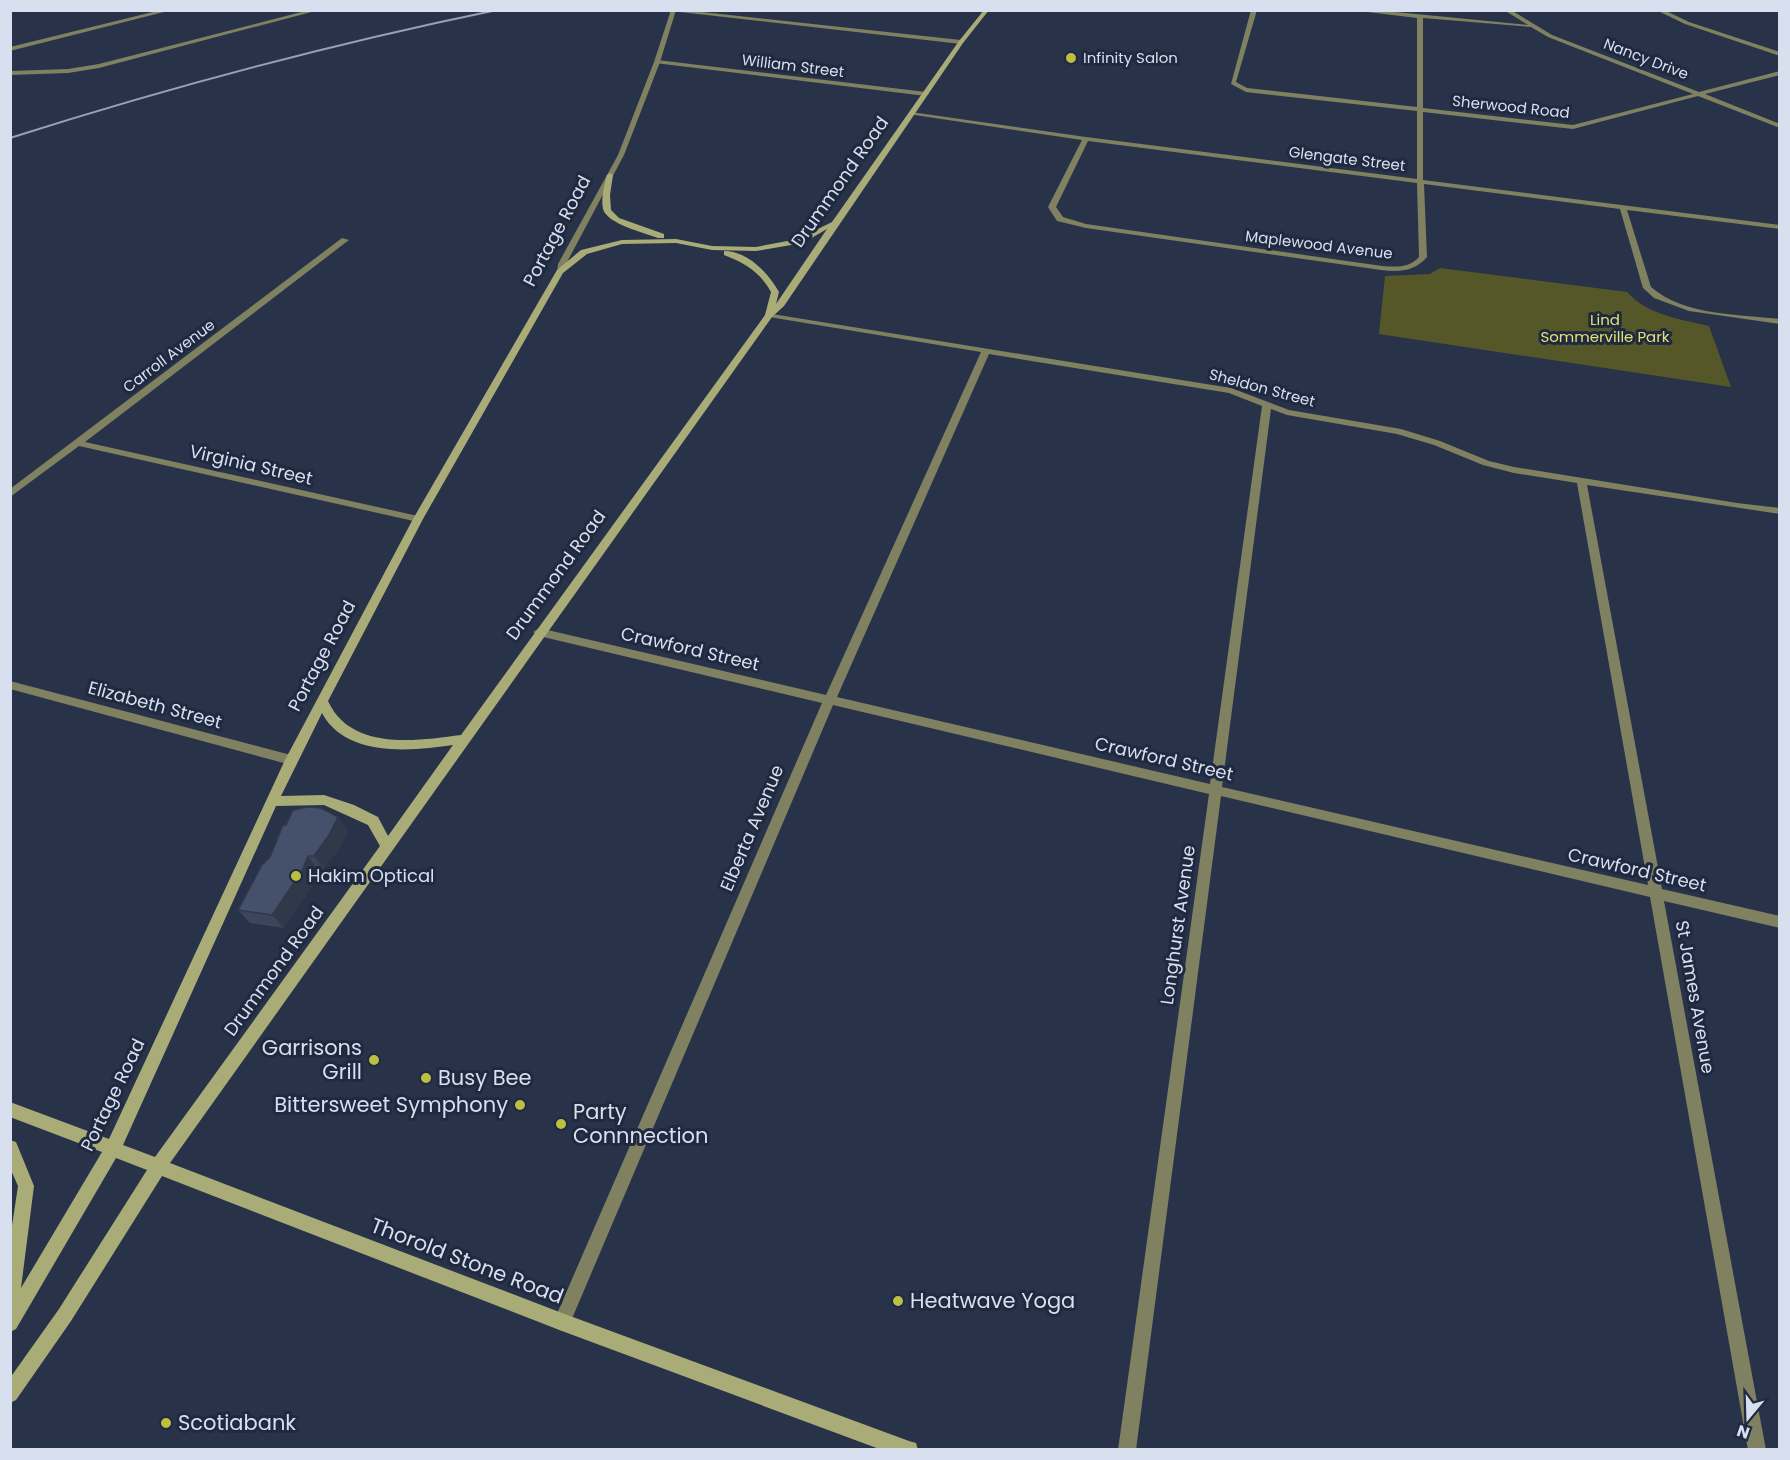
<svg xmlns="http://www.w3.org/2000/svg" width="1790" height="1460" font-family="Poppins,sans-serif">
  <style>
    .green { fill: #565729 }
    .lines { fill: none; stroke-linecap: round; stroke-linejoin: round }
    .minor { fill: #7f8161; fill-rule: evenodd }
    .tertiary { fill: #7f8161; fill-rule: evenodd }
    .secondary { fill: #aaac78; fill-rule: evenodd }
    .rail { stroke: #98a0b3; stroke-width: 2 }
    .wall { fill: #3b465b }
    .shaded-wall { fill: #30394a }
    .building { fill: #45516a; stroke: #30394a; stroke-width: 1.5 }
    .poi-dot { fill: #bdbf43; stroke: #1f2940; stroke-width: 2 }
    .labels { text-anchor: middle; stroke-width: 6; stroke-linejoin: round; paint-order: stroke }
    .far-poi-label { font-size: 15px; fill: #d8dfef; stroke: #1f2940; text-anchor: start }
    .far-street-label { font-size: 15px; fill: #d8dfef; stroke: #1f2940 }
    .far-park-label { font-size: 15px; fill: #e0e274; stroke: #1f2940 }
    .street-label { font-size: 18px; fill: #d8dfef; stroke: #1f2940 }
    .poi-label { font-size: 18px; fill: #d8dfef; stroke: #1f2940; text-anchor: start }
    .near-poi-label { font-size: 21px; fill: #d8dfef; stroke: #1f2940; text-anchor: start }
    .near-street-label { font-size: 21px; fill: #d8dfef; stroke: #1f2940 }
  </style>
  <rect width="100%" height="100%" fill="#28334a"/>
  <path class="green" d="M 1440,268 L 1627,292 C 1647,315 1680,319 1709,326 L 1731,387 L 1379,334 L 1385,276 L 1430,274 Z"/>
  <g class="lines">
    <g class="minor">
      <path d="M 161,10 L 172,10 L 10,51 L 10,47 Z"/>
      <path d="M 309,10 L 319,10 L 99,68 L 68,73 L 10,75 L 10,71 L 68,69 L 99,64 Z"/>
      <path d="M 684,10 L 961,40 L 964,42 L 961,44 L 671,11 Z"/>
      <path d="M 1251,10 L 1257,10 L 1236,82 L 1247,88 L 1417,107 L 1417,18 L 1351,10 L 1375,10 L 1528,25 L 1504,10 L 1511,10 L 1552,35 L 1699,92 L 1780,71 L 1780,75 L 1705,94 L 1780,124 L 1780,128 L 1698,96 L 1573,129 L 1423,112 L 1423,180 L 1780,225 L 1780,229 L 1627,210 L 1651,287 C 1684,316 1738,314 1780,319 L 1780,324 L 1689,311 L 1654,298 L 1643,288 L 1620,209 L 1424,184 L 1427,257 C 1411,276 1389,271 1367,268 L 1086,228 L 1057,221 L 1048,207 L 1082,140 L 908,114 L 911,112 L 1086,137 L 1417,179 L 1417,111 L 1246,92 L 1231,84 ZM 1423,18 L 1531,27 L 1548,37 L 1693,94 L 1573,125 L 1423,108 ZM 1088,141 L 1417,183 L 1419,257 C 1409,268 1397,267 1382,266 L 1086,224 L 1063,217 L 1056,207 Z"/>
      <path d="M 1656,10 L 1664,10 L 1689,22 L 1780,52 L 1780,56 L 1685,24 Z"/>
      <path d="M 657,60 L 926,92 L 929,94 L 926,96 L 655,63 Z"/>
      <path d="M 342,238 L 349,240 L 85,442 L 418,516 L 422,517 L 422,521 L 418,522 L 79,446 L 10,497 L 10,489 Z"/>
      <path d="M 766,313 L 1231,388 L 1289,410 L 1401,429 L 1440,441 L 1489,461 L 1514,467 L 1737,503 L 1780,508 L 1780,514 L 1587,485 L 1662,889 L 1780,916 L 1780,928 L 1664,901 L 1766,1450 L 1748,1450 L 1650,897 L 1221,796 L 1136,1450 L 1118,1450 L 1209,794 L 833,705 L 568,1328 L 562,1331 L 556,1328 L 553,1322 L 556,1316 L 822,703 L 539,636 L 533,632 L 539,628 L 826,695 L 981,352 L 769,317 L 765,315 ZM 989,354 L 1229,393 L 1262,406 L 1210,784 L 837,697 ZM 1271,409 L 1287,415 L 1397,434 L 1434,445 L 1483,465 L 1514,473 L 1577,483 L 1648,885 L 1222,787 Z"/>
      <path d="M 10,681 L 291,755 L 295,757 L 297,760 L 295,763 L 291,765 L 10,689 Z"/>
    </g>
    <path class="tertiary" d="M 671,10 L 676,10 L 660,62 L 624,155 L 566,264 L 564,272 L 557,274 L 558,264 L 618,155 L 654,62 Z"/>
    <g class="secondary">
      <path d="M 984,10 L 989,10 L 963,43 L 784,306 L 772,317 L 170,1163 L 562,1313 L 909,1441 L 916,1443 L 918,1450 L 882,1450 L 562,1331 L 162,1176 L 71,1321 L 16,1400 L 10,1403 L 10,1378 L 59,1309 L 147,1170 L 116,1158 L 16,1329 L 10,1332 L 10,1239 L 18,1186 L 10,1168 L 10,1140 L 16,1142 L 34,1186 L 21,1288 L 102,1152 L 10,1117 L 10,1102 L 109,1139 L 285,760 L 413,519 L 557,270 L 581,250 L 622,240 L 676,239 L 712,246 L 756,247 L 798,239 L 832,222 L 959,41 ZM 827,229 L 776,304 L 779,292 C 768,273 748,251 724,251 L 724,255 C 745,263 760,272 771,292 L 765,315 L 461,735 C 416,741 351,751 328,701 L 423,519 L 563,273 L 587,254 L 622,244 L 676,243 L 712,250 L 756,251 L 803,243 ZM 322,713 C 346,758 412,751 453,745 L 388,836 L 378,817 L 354,805 L 324,795 L 281,796 ZM 324,805 L 368,825 L 380,846 L 155,1157 L 123,1145 L 276,806 Z"/>
      <path d="M 610,173 L 613,175 L 610,195 L 611,210 L 619,218 L 664,234 L 664,238 L 658,238 C 645,233 607,224 603,209 C 601,198 604,186 607,175 Z"/>
    </g>
    <path class="rail" d="M 10,138 C 170,87 332,44 497,10"/>
  </g>
  <path class="wall" d="M 348,831 L 339,848 L 324,869 L 318,870 L 313,884 L 284,928 L 250,923 L 238,910 L 262,865 Z"/>
  <g class="shaded-wall">
    <path d="M 338,817 L 348,831 L 339,848 L 324,869 L 314,856 Z"/>
    <path d="M 308,856 L 318,870 L 313,884 L 284,928 L 272,915 Z"/>
  </g>
  <path class="building" d="M 308,807 L 321,808 L 338,817 L 329,835 L 314,856 L 308,856 L 302,871 L 272,915 L 238,910 L 262,865 L 270,857 L 283,825 L 286,825 L 293,810 Z"/>
  <g class="poi-dot">
    <circle cx="1071" cy="58" r="6"/>
    <circle cx="296" cy="876" r="6"/>
    <circle cx="374" cy="1060" r="6"/>
    <circle cx="426" cy="1078" r="6"/>
    <circle cx="520" cy="1105" r="6"/>
    <circle cx="561" cy="1124" r="6"/>
    <circle cx="898" cy="1301" r="6"/>
    <circle cx="166" cy="1423" r="6"/>
  </g>
  <g class="labels">
    <g class="far-poi-label">
      <text x="1083" y="63">Infinity Salon</text>
    </g>
    <g class="far-street-label">
      <text transform="translate(1646 59) rotate(21)" y="5">Nancy Drive</text>
      <text transform="translate(793 66) rotate(7)" y="5">William Street</text>
      <text transform="translate(1511 107) rotate(6)" y="5">Sherwood Road</text>
      <text transform="translate(1347 159) rotate(7)" y="5">Glengate Street</text>
      <text transform="translate(1319 245) rotate(7)" y="5">Maplewood Avenue</text>
      <text transform="translate(169 356) rotate(-37)" y="5">Carroll Avenue</text>
      <text transform="translate(1262 388) rotate(15)" y="5">Sheldon Street</text>
    </g>
    <g class="far-park-label">
      <text x="1605" y="325">Lind<tspan x="1605" dy="17">Sommerville Park</tspan></text>
    </g>
    <g class="street-label">
      <text transform="translate(840 182) rotate(-55)" y="6">Drummond Road</text>
      <text transform="translate(557 231) rotate(-62)" y="6">Portage Road</text>
      <text transform="translate(251 465) rotate(13)" y="6">Virginia Street</text>
      <text transform="translate(556 575) rotate(-54)" y="6">Drummond Road</text>
      <text transform="translate(690 649) rotate(13)" y="6">Crawford Street</text>
      <text transform="translate(322 656) rotate(-62)" y="6">Portage Road</text>
      <text transform="translate(155 705) rotate(15)" y="6">Elizabeth Street</text>
      <text transform="translate(1164 759) rotate(13)" y="6">Crawford Street</text>
      <text transform="translate(752 828) rotate(-67)" y="6">Elberta Avenue</text>
      <text transform="translate(1637 870) rotate(13)" y="6">Crawford Street</text>
      <text transform="translate(1178 925) rotate(-82)" y="6">Longhurst Avenue</text>
      <text transform="translate(274 971) rotate(-54)" y="6">Drummond Road</text>
      <text transform="translate(1695 997) rotate(80)" y="6">St James Avenue</text>
      <text transform="translate(113 1095) rotate(-64)" y="6">Portage Road</text>
    </g>
    <g class="poi-label">
      <text x="308" y="882">Hakim Optical</text>
    </g>
    <g class="near-poi-label">
      <text x="362" y="1055" text-anchor="end">Garrisons<tspan x="362" dy="24">Grill</tspan></text>
      <text x="438" y="1085">Busy Bee</text>
      <text x="508" y="1112" text-anchor="end">Bittersweet Symphony</text>
      <text x="573" y="1119">Party<tspan x="573" dy="24">Connnection</tspan></text>
      <text x="910" y="1308">Heatwave Yoga</text>
      <text x="178" y="1430">Scotiabank</text>
    </g>
    <g class="near-street-label">
      <text transform="translate(467 1261) rotate(21)" y="7">Thorold Stone Road</text>
    </g>
  </g>
  <rect width="1790" height="1460" fill="none" stroke="#d8dfef" stroke-width="24"/>
  <g transform="translate(1748 1418) rotate(199)" stroke="#1f2940" stroke-width="4.5" paint-order="stroke">
  <path d="M0-4.5L10 22L0 15L-10 22Z" fill="#d8dfef"/>
  <text y="-9" font-size="16" font-weight="bold" text-anchor="middle" fill="#d8dfef">N</text>
  </g>
</svg>
